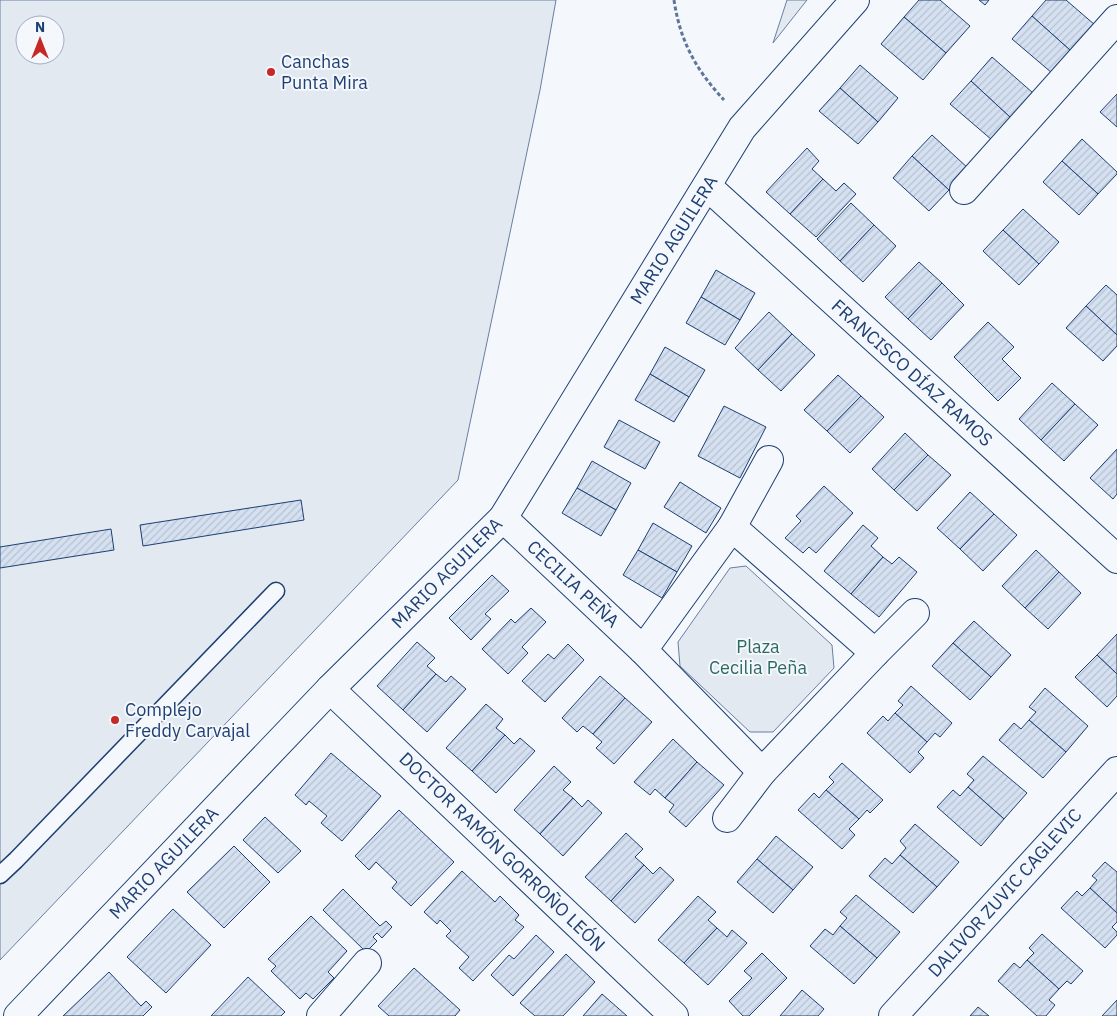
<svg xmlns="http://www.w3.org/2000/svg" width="1117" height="1016" font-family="'IBM Plex Sans',sans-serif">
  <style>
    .green { fill: #e3e9f0; stroke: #687fa3; fill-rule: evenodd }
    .building { fill: url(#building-hatch); stroke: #1d3f73 }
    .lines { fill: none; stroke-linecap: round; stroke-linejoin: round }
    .service-casing { stroke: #1d3f73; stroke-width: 19 }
    .minor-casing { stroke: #1d3f73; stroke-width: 30 }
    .path { stroke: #5e769c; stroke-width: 3; stroke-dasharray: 4 2.5; stroke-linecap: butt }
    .service { stroke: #f4f7fb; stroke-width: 16 }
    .minor { stroke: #f4f7fb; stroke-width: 28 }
    .poi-dot { fill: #c62828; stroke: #f4f7fb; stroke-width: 2 }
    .labels { text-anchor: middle; stroke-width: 4; stroke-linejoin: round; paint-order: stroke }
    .poi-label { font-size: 18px; fill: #1d3f73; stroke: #f4f7fb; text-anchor: start }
    .street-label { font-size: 18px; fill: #1d3f73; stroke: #f4f7fb }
    .park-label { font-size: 18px; fill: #2c6c60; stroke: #f4f7fb }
  </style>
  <defs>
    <pattern id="building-hatch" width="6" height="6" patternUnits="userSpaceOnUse" patternTransform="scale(1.25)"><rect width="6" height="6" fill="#d5e0f0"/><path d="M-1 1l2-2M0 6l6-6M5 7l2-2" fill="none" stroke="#b6c1d1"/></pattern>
  </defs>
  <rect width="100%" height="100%" fill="#f4f7fb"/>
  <g class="green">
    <path d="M 0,0 L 556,0 L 540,90 L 458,480 L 0,960 ZM 25,25 L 55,25 L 55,55 L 25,55 Z"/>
    <path d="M 787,0 L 807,0 L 773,43 Z"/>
    <path d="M 746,566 L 832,645 L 834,668 L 773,732 L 750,732 L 680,666 L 678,642 L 730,568 Z"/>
  </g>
  <g class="building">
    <path d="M 919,0 L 940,0 L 970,26 L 946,53 L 904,17 Z"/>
    <path d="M 979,0 L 989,0 L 985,5 Z"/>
    <path d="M 1046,0 L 1066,0 L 1095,25 L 1071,51 L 1032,16 Z"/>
    <path d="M 1032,16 L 1071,51 L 1052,73 L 1012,39 Z"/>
    <path d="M 904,17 L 946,53 L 923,80 L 881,44 Z"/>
    <path d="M 992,57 L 1033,93 L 1011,118 L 971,81 Z"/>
    <path d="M 860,65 L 898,98 L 878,122 L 840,88 Z"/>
    <path d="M 971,81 L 1011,118 L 992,140 L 950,104 Z"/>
    <path d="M 840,88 L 878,122 L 858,144 L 819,111 Z"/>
    <path d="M 1117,94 L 1117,127 L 1100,112 Z"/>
    <path d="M 932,135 L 969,169 L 949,190 L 912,156 Z"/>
    <path d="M 1082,139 L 1117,172 L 1117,174 L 1098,194 L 1062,161 Z"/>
    <path d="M 807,148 L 819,161 L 812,169 L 823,179 L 790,214 L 766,192 Z"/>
    <path d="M 912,156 L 949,190 L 929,211 L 893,178 Z"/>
    <path d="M 1062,161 L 1098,194 L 1079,215 L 1043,182 Z"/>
    <path d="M 823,179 L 836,191 L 844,183 L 856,194 L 816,237 L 790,214 Z"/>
    <path d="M 851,203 L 874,225 L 840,261 L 817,239 Z"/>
    <path d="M 1023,209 L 1059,242 L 1039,264 L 1003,230 Z"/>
    <path d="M 874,225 L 896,246 L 863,282 L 840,261 Z"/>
    <path d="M 1003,230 L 1039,264 L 1019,285 L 983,251 Z"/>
    <path d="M 919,262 L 942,283 L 908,319 L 885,297 Z"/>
    <path d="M 716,270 L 755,293 L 740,320 L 701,297 Z"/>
    <path d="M 942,283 L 964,305 L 931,340 L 908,319 Z"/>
    <path d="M 1106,285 L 1117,295 L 1117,335 L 1086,306 Z"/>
    <path d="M 701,297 L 740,320 L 725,345 L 686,323 Z"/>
    <path d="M 1086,306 L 1117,335 L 1117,346 L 1103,361 L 1066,328 Z"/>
    <path d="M 769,312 L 792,334 L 758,370 L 735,348 Z"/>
    <path d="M 988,322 L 1014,347 L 1002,359 L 1021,378 L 998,401 L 954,357 Z"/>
    <path d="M 792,334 L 815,355 L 781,391 L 758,370 Z"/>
    <path d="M 665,347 L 705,370 L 689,397 L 650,374 Z"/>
    <path d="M 650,374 L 689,397 L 674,422 L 635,400 Z"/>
    <path d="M 838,375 L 861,396 L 827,431 L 804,410 Z"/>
    <path d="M 1052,383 L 1075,404 L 1041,440 L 1019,419 Z"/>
    <path d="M 861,396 L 884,417 L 850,453 L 827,431 Z"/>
    <path d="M 1075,404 L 1098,425 L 1064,461 L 1041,440 Z"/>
    <path d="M 724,406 L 766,427 L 740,478 L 698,456 Z"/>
    <path d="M 619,420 L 660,442 L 645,469 L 604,447 Z"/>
    <path d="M 905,433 L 928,455 L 894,490 L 872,469 Z"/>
    <path d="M 1117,449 L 1117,494 L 1113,499 L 1090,478 Z"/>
    <path d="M 928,455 L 951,475 L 917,511 L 894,490 Z"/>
    <path d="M 592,461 L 631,483 L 616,510 L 577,488 Z"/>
    <path d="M 680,482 L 721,508 L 706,533 L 664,507 Z"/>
    <path d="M 824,486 L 853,513 L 816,553 L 809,547 L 803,553 L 785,538 L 801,521 L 796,516 Z"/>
    <path d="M 577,488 L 616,510 L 601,536 L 562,513 Z"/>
    <path d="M 970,492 L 994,514 L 960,549 L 937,528 Z"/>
    <path d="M 301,500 L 304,520 L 143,546 L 140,525 Z"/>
    <path d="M 994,514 L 1017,535 L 983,571 L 960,549 Z"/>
    <path d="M 653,523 L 692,546 L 677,572 L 638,550 Z"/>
    <path d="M 863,525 L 878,538 L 871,546 L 883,557 L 851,594 L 824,571 Z"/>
    <path d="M 111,529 L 114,550 L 0,568 L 0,547 Z"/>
    <path d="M 638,550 L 677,572 L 662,598 L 623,575 Z"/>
    <path d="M 1036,550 L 1059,572 L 1025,608 L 1002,586 Z"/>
    <path d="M 883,557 L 892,564 L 899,557 L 917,572 L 879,617 L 851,594 Z"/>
    <path d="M 1059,572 L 1081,593 L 1048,629 L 1025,608 Z"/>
    <path d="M 492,575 L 509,591 L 485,614 L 491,619 L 471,640 L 449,618 Z"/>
    <path d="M 531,608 L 546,622 L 522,647 L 528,653 L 508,674 L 482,649 L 511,619 L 515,623 Z"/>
    <path d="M 974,621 L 1011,655 L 991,677 L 953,643 Z"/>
    <path d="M 1117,634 L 1117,674 L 1097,655 Z"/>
    <path d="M 417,642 L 435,658 L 427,666 L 436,674 L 403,710 L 377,686 Z"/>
    <path d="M 953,643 L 991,677 L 970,700 L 932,666 Z"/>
    <path d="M 568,644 L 584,660 L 545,702 L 522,681 L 548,654 L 554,659 Z"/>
    <path d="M 1097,655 L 1117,674 L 1117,696 L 1107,707 L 1075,677 Z"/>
    <path d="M 436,674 L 446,682 L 451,676 L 466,689 L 427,732 L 403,710 Z"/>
    <path d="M 600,676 L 625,698 L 593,734 L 583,726 L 577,732 L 562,718 Z"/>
    <path d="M 911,686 L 952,723 L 940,737 L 935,733 L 927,742 L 895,713 L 903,705 L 898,701 Z"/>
    <path d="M 1045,688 L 1088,726 L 1066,752 L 1029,720 L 1036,712 L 1029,707 Z"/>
    <path d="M 625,698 L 652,722 L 614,764 L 596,748 L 602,742 L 593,734 Z"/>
    <path d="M 486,704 L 503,719 L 496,728 L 505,735 L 472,771 L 446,748 Z"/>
    <path d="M 895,713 L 927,742 L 918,752 L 924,758 L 910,773 L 867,733 L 883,716 L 888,721 Z"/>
    <path d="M 1029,720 L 1066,752 L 1043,778 L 999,740 L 1014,723 L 1021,729 Z"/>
    <path d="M 505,735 L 514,744 L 520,738 L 535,751 L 496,793 L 472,771 Z"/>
    <path d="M 673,739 L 697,762 L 665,798 L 655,789 L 650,795 L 634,782 Z"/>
    <path d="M 331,753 L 381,796 L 342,841 L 321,823 L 327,816 L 309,801 L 306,805 L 295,795 Z"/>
    <path d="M 983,756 L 1027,793 L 1004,819 L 968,787 L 974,780 L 967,774 Z"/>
    <path d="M 697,762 L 724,785 L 686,827 L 669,812 L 674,805 L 665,798 Z"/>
    <path d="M 842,763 L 883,800 L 870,813 L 867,810 L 859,819 L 826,790 L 834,782 L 829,777 Z"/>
    <path d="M 554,766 L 571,782 L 563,790 L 573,798 L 540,834 L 514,810 Z"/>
    <path d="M 968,787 L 1004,819 L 981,846 L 937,807 L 953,790 L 960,796 Z"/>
    <path d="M 826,790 L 859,819 L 849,829 L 855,835 L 842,849 L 798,810 L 814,793 L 819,798 Z"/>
    <path d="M 573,798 L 582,807 L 588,800 L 602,813 L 563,856 L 540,834 Z"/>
    <path d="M 399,810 L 454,862 L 411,906 L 392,888 L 397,882 L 376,862 L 369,870 L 355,856 Z"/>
    <path d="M 265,817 L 301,851 L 278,873 L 243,840 Z"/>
    <path d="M 915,824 L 959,862 L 937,887 L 900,855 L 906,848 L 900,841 Z"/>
    <path d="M 626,833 L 643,849 L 635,857 L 644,865 L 611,901 L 585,877 Z"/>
    <path d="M 776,836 L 813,867 L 793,890 L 757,859 Z"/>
    <path d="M 234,846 L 270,882 L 224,928 L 187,892 Z"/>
    <path d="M 900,855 L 937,887 L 913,913 L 869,876 L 885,858 L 892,864 Z"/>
    <path d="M 757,859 L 793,890 L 773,913 L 737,882 Z"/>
    <path d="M 1105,862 L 1117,872 L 1117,913 L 1090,888 L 1097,880 L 1092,876 Z"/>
    <path d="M 644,865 L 653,874 L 660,867 L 674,880 L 635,923 L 611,901 Z"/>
    <path d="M 462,871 L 495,902 L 500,896 L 519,915 L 515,920 L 524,927 L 473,981 L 459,968 L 469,957 L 446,936 L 451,931 L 440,920 L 437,924 L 424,912 Z"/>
    <path d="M 1090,888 L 1117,913 L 1117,922 L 1112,927 L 1117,932 L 1117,935 L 1105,948 L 1061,908 L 1077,891 L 1082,896 Z"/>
    <path d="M 343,889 L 380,926 L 386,921 L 392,927 L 382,938 L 377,933 L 373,937 L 377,941 L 366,952 L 323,910 Z"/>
    <path d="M 856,895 L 900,932 L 877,958 L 840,926 L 847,918 L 840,912 Z"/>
    <path d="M 698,896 L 716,912 L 708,920 L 717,928 L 684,963 L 658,940 Z"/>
    <path d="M 173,909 L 211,945 L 166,993 L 127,957 Z"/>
    <path d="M 311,916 L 347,951 L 328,972 L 334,978 L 313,999 L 306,993 L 300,999 L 271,971 L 276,966 L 268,959 Z"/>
    <path d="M 840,926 L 877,958 L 854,984 L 810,946 L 825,929 L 833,935 Z"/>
    <path d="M 717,928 L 727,937 L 732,930 L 747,943 L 708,985 L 684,963 Z"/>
    <path d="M 1042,934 L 1083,971 L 1071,984 L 1067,981 L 1059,989 L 1027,960 L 1034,953 L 1029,948 Z"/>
    <path d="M 536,935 L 554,952 L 513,996 L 491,975 L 509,955 L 514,959 Z"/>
    <path d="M 762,953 L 787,978 L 749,1016 L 743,1016 L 729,1001 L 752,978 L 744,971 Z"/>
    <path d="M 566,954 L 595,982 L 563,1016 L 535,1016 L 520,1003 Z"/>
    <path d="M 1027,960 L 1059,989 L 1049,1000 L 1055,1005 L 1046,1016 L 1037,1016 L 998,981 L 1014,963 L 1020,968 Z"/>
    <path d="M 414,968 L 460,1010 L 455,1016 L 389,1016 L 378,1006 Z"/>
    <path d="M 109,972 L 141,1006 L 146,1001 L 152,1007 L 143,1016 L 63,1016 Z"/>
    <path d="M 248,977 L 285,1012 L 281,1016 L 211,1016 Z"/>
    <path d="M 802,990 L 824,1009 L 818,1016 L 780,1016 Z"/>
    <path d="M 602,994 L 627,1016 L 583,1016 Z"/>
    <path d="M 1117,1000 L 1117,1016 L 1102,1016 Z"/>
    <path d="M 978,1007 L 989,1016 L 970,1016 Z"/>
  </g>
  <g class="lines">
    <defs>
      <path id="service" d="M 0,875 L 16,860 L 276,591"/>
      <g id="minor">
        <path d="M 707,186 L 1117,559"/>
        <path d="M 964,190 L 1117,19"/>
        <path d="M 503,518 L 643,650 L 762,772"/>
        <path d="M 732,527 L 875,653"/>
        <path d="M 643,650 L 732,527 L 769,460"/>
        <path d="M 330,689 L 674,1016"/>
        <path d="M 727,818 L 762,772 L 875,653 L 915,613"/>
        <path d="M 18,1016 L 330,689 L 503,518 L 742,128 L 855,0"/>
        <path d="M 321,1016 L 367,963"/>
        <path d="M 893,1016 L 1117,771"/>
      </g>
    </defs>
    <use href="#service" class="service-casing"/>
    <use href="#minor" class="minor-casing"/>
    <path class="path" d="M 674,0 C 680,41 696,70 724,100"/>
    <use href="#service" class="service"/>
    <use href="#minor" class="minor"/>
  </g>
  <g class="poi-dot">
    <circle cx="271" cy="72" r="5"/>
    <circle cx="115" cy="720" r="5"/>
  </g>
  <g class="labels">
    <g class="poi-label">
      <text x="281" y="68">Canchas<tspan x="281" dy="21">Punta Mira</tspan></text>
      <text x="125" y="716">Complejo<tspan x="125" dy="21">Freddy Carvajal</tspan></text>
    </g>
    <g class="street-label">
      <text transform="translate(674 240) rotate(-58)" y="6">MARIO AGUILERA</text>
      <text transform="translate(912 373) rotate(42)" y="6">FRANCISCO DÍAZ RAMOS</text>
      <text transform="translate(447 573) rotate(-45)" y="6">MARIO AGUILERA</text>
      <text transform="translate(573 584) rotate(43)" y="6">CECILIA PEÑA</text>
      <text transform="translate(502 852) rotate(44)" y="6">DOCTOR RAMÓN GORROÑO LEÓN</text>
      <text transform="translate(164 863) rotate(-46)" y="6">MARIO AGUILERA</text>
      <text transform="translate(1005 893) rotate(-48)" y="6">DALIVOR ZUVIC CAGLEVIC</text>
    </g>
    <g class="park-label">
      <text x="758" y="653">Plaza<tspan x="758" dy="21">Cecilia Peña</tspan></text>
    </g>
  </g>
  <g transform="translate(40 40)"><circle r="24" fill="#f4f7fb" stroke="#9eadc5"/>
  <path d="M0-4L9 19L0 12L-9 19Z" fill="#c62828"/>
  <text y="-8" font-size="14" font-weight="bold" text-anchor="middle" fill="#1d3f73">N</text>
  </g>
</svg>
